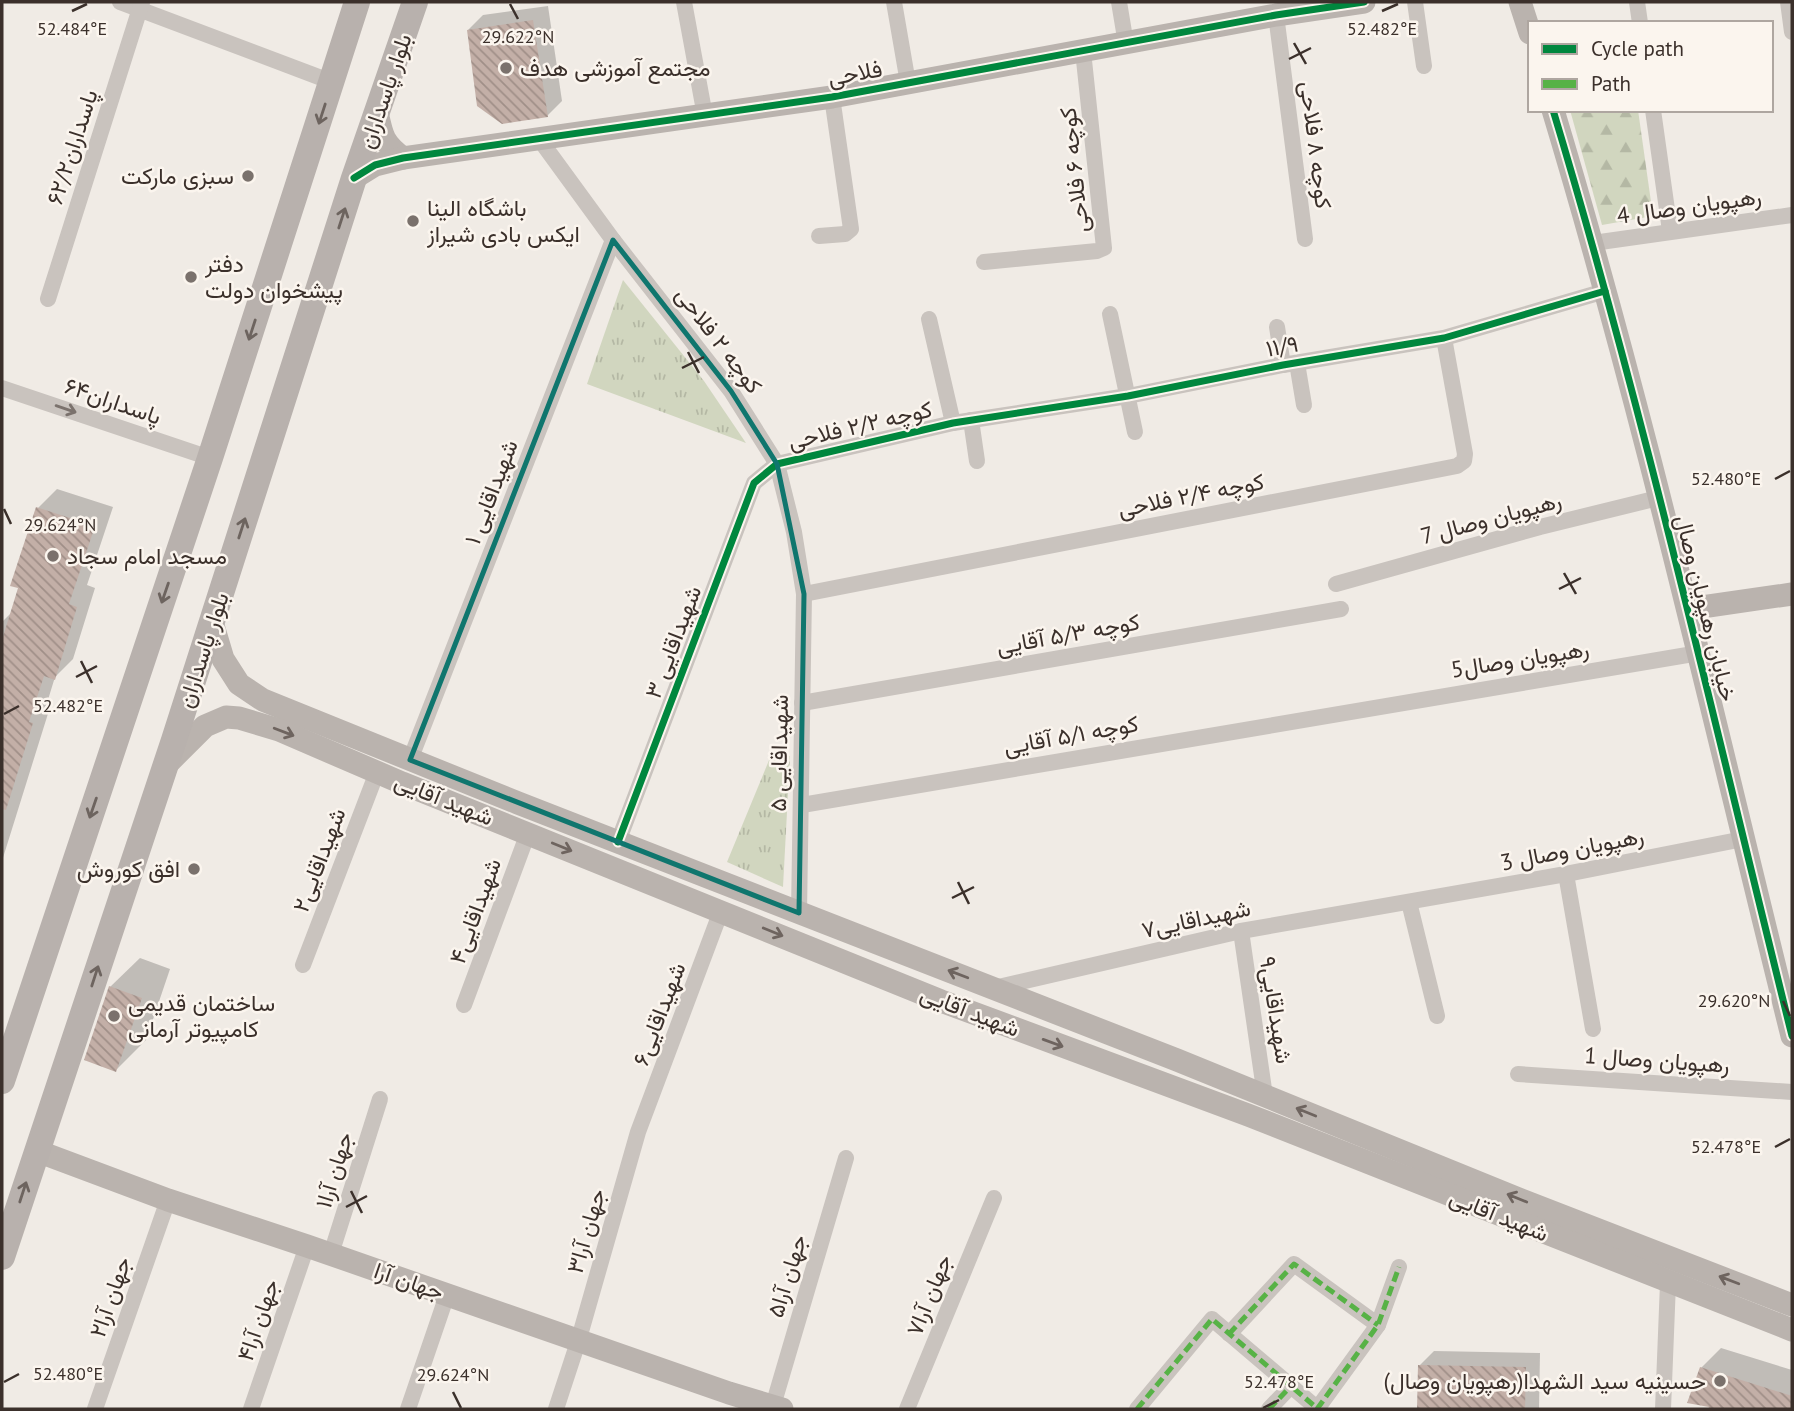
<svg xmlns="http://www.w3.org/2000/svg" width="1794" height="1411" font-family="'PT Sans',Vazirmatn,sans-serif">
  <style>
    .forest { fill: url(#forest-firs) }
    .park { fill: url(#park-tufts) }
    .shadow { fill: #0003 }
    .building { fill: url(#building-back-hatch) }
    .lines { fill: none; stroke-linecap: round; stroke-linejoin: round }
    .street { stroke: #c9c3be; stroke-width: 16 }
    .secondary { stroke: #bab3ae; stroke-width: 23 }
    .primary { stroke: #b8b1ad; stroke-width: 26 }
    .quiet { stroke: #57b246; stroke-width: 5; stroke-dasharray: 10 5; stroke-linecap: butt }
    .cycleway-casing { stroke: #fbf5ee; stroke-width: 11 }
    .cycleway { stroke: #00873e; stroke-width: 7 }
    .oneway { stroke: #6d645f }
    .oneway2 { stroke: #7b726d }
    .oneway3 { stroke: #6e645f }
    .marked { fill: none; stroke: #0f766e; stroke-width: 5; stroke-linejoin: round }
    .ticks { fill: none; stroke: #3b302b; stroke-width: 2.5 }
    .poi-dot { fill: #7a716c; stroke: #fbf5ee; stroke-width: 2.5 }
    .labels { text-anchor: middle; stroke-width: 5; stroke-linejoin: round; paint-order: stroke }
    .poi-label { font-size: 23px; fill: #3b302b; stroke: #fbf5ee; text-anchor: start }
    .street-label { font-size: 23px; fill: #3b302b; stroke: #fbf5ee }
    .ticks-label { font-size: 18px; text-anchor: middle; fill: #3b302b; stroke: #fbf5ee; stroke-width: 5; stroke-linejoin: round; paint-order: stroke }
  </style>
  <defs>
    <pattern id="forest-firs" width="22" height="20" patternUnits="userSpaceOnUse" patternTransform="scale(1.75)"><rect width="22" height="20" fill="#d1d6bf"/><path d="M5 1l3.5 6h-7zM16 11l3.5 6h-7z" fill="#b4b8a4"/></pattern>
    <pattern id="park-tufts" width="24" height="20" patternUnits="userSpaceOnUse" patternTransform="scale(1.75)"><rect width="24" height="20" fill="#d1d6bf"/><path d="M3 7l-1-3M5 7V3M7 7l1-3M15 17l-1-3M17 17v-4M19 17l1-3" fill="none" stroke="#b4b8a4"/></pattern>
    <pattern id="building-back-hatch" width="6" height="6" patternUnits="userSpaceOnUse" patternTransform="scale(1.75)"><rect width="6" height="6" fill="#c3afa7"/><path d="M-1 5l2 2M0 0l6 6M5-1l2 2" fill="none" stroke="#a08f88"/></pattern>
  </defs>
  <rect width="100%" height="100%" fill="#f0ebe5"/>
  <path class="forest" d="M 1570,110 L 1638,110 L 1653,216 L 1602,225 Z"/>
  <g class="park">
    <path d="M 623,280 L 704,381 L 746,443 L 587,384 Z"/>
    <path d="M 772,753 L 790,756 L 783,887 L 727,862 Z"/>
  </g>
  <g class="shadow">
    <path d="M 548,6 L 562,101 L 547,116 L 468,30 L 483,15 Z"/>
    <path d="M 57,489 L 113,507 L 87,585 L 95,588 L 73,659 L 55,677 L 47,703 L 51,704 L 2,861 L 2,622 L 13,611 L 20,587 L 13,584 L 38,508 Z"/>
    <path d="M 140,958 L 170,969 L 146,1040 L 116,1070 L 110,987 Z"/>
    <path d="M 1721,1348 L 1792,1370 L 1792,1409 L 1710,1409 L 1711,1406 L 1701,1368 Z"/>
    <path d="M 1434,1351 L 1540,1353 L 1539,1409 L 1419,1409 L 1419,1366 Z"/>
  </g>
  <g class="building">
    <path d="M 533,20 L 548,117 L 502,124 L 477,106 L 467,30 Z"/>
    <path d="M 36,507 L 95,526 L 69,604 L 77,607 L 55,680 L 44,676 L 29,722 L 33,723 L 6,810 L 2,809 L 2,640 L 18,588 L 10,586 Z"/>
    <path d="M 109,986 L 142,998 L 116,1072 L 84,1060 Z"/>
    <path d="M 1418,1365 L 1526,1367 L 1525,1409 L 1417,1409 Z"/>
    <path d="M 1700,1367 L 1792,1396 L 1792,1409 L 1708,1409 L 1709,1407 L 1687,1403 Z"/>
  </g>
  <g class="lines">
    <g class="street">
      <path d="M 120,2 L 332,82"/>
      <path d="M 684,2 L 705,116"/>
      <path d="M 894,2 L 908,83"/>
      <path d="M 1119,2 L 1126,44"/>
      <path d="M 1415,2 L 1424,66"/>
      <path d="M 1637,2 L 1640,23"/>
      <path d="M 1788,2 L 1792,32"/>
      <path d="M 1276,15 L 1305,239"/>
      <path d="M 1653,110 L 1670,231"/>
      <path d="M 540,140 L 613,240 L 731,391 L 777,464 L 794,532 L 804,594 L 799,913"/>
      <path d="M 819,236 L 845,234 L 851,229 L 832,97"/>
      <path d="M 1593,243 L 1792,215"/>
      <path d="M 984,262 L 1097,251 L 1104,248 L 1083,51"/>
      <path d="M 48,299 L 142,2"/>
      <path d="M 1110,314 L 1135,432"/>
      <path d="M 929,319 L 953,423"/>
      <path d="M 1277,327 L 1283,365"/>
      <path d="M 1297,363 L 1304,405"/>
      <path d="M 2,388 L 210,458"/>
      <path d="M 971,420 L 977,461"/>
      <path d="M 1336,584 L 1540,527 L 1658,498"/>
      <path d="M 804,594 L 1457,466 L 1464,461 L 1465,454 L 1444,338"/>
      <path d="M 802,703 L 1341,609"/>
      <path d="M 410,760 L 613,240"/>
      <path d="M 802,805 L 1699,653"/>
      <path d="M 618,842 L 754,483 L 777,464 L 953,423 L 1128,396 L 1283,365 L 1444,338 L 1605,291"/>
      <path d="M 1566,874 L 1593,1029"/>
      <path d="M 1409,902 L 1437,1016"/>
      <path d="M 1241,931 L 1265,1096"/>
      <path d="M 303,965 L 377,772"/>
      <path d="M 994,988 L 1241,931 L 1566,874 L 1743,839"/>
      <path d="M 464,1005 L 528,833"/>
      <path d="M 1518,1074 L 1792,1092"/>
      <path d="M 331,1254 L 380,1099"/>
      <path d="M 1229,1334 L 1294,1264 L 1378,1325"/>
      <path d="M 95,1409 L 168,1200"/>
      <path d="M 251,1409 L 307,1246"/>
      <path d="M 408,1409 L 447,1295"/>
      <path d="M 556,1409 L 578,1342 L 638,1132 L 721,911"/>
      <path d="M 772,1409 L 846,1158"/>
      <path d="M 907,1409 L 994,1198"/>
      <path d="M 1137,1409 L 1212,1319 L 1318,1409"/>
      <path d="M 1269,1409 L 1292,1385"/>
      <path d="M 1317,1409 L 1378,1325 L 1399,1267"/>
      <path d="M 1663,1409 L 1668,1283"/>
    </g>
    <g class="secondary">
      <path d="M 1520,2 L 1530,33"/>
      <path d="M 1553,110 C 1645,415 1715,727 1792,1036"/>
      <path d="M 377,112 C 382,136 383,143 403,158"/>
      <path d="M 354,178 L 375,165 L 403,158 L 832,97 L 1276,15 L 1364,2"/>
      <path d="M 1688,609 L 1792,594"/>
      <path d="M 212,622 L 223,659 L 239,684 L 263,700 L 518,803 L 1177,1060 L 1516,1198 L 1792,1305"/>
      <path d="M 166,765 L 205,726 L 226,717 L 239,718 L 279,730 L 402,783 L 941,1001 L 1248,1115 L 1792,1330"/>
      <path d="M 37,1151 L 168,1200 L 307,1246 L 729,1393 L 782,1409"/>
    </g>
    <g class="primary">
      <path d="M 2,1081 L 210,458 L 357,2"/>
      <path d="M 2,1257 L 174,740 L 354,178 L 415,2"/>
    </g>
    <g class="quiet">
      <path d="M 1229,1334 L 1294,1264 L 1378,1325"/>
      <path d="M 1137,1409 L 1212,1319 L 1318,1409"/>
      <path d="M 1269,1409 L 1292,1385"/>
      <path d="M 1317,1409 L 1378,1325 L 1399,1267"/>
    </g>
    <defs>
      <g id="cycleway">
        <path d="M 1553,110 C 1645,415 1715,727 1792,1036"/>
        <path d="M 354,178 L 375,165 L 403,158 L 832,97 L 1276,15 L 1364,2"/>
        <path d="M 618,842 L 754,483 L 777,464 L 953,423 L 1128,396 L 1283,365 L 1444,338 L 1605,291"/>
      </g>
    </defs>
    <use href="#cycleway" class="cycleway-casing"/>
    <use href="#cycleway" class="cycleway"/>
  </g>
  <defs><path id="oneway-shaft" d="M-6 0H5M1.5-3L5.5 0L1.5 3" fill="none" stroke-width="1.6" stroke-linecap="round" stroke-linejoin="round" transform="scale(1.75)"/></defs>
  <g class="oneway">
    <use href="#oneway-shaft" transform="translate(322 114) rotate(108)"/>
    <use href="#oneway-shaft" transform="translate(342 218) rotate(-72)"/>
    <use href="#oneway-shaft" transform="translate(252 330) rotate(108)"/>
    <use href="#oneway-shaft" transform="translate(242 528) rotate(-72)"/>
    <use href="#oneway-shaft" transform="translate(165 593) rotate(109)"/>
    <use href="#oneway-shaft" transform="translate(93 808) rotate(109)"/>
    <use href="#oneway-shaft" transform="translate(95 976) rotate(-72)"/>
    <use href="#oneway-shaft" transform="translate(23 1192) rotate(-72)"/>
  </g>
  <use class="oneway2" href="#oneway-shaft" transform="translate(66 409) rotate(19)"/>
  <g class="oneway3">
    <use href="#oneway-shaft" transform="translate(284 732) rotate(21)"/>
    <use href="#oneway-shaft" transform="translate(562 847) rotate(22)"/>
    <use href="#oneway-shaft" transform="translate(773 932) rotate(22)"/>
    <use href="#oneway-shaft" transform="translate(958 974) rotate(-159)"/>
    <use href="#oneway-shaft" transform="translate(1053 1043) rotate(20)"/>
    <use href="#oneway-shaft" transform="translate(1306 1112) rotate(-158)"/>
    <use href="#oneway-shaft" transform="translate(1517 1198) rotate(-158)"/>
    <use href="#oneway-shaft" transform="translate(1729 1280) rotate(-159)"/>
  </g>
  <path class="marked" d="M 613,240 L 731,391 L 777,464 L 804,594 L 799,913 L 410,760 Z"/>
  <path class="ticks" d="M 510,4 L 518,19M 72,11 L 87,4M 1382,11 L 1398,4M 1294,43 L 1306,64M 1289,59 L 1311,48M 688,352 L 699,373M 682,368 L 704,357M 1775,479 L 1790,471M 4,509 L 11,524M 1564,573 L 1576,594M 1559,589 L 1581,578M 81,661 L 92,683M 76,677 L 97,666M 4,714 L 19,706M 958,882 L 969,904M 952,898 L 974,887M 1783,1001 L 1790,1016M 1775,1147 L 1790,1139M 351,1191 L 362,1213M 346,1207 L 367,1196M 4,1382 L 19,1374M 453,1392 L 461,1408M 1263,1408 L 1279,1400"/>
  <g class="poi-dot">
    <circle cx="506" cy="68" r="7"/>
    <circle cx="248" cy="176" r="7"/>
    <circle cx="413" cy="221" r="7"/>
    <circle cx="191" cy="277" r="7"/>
    <circle cx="53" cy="556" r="7"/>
    <circle cx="194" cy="869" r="7"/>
    <circle cx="114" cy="1016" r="7"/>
    <circle cx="1720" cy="1381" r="7"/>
  </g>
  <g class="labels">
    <g class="poi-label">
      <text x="520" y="76">مجتمع آموزشی هدف</text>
      <text x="234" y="184" text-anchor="end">سبزی مارکت</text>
      <text x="427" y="216">باشگاه الینا<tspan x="427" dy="26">ایکس بادی شیراز</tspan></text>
      <text x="205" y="272">دفتر<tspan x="205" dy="26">پیشخوان دولت</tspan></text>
      <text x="67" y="564">مسجد امام سجاد</text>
      <text x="180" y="877" text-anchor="end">افق کوروش</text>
      <text x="128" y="1011">ساختمان قدیمی<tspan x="128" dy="26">کامپیوتر آرمانی</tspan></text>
      <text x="1706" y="1389" text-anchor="end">حسینیه سید الشهدا(رهپویان وصال)</text>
    </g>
    <g class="street-label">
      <text transform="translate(855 73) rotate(-10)" y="8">فلاحی</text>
      <text transform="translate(385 91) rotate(-71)" y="8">بلوار پاسداران</text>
      <text transform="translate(1316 145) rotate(83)" y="8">کوچه ۸ فلاحی</text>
      <text transform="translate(72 147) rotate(-72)" y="8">پاسداران۶۲/۲</text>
      <text transform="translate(1074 170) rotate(-96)" y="8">کوچه ۶ فلاحی</text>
      <text transform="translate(1689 206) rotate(-8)" y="8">4 رهپویان وصال</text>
      <text transform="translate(719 340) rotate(53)" y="8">کوچه ۲ فلاحی</text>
      <text transform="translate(1282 346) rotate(-10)" y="8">۱۱/۹</text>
      <text transform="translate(113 401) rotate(19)" y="8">پاسداران۶۴</text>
      <text transform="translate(860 425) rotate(-13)" y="8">کوچه ۲/۲ فلاحی</text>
      <text transform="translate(491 492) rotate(-69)" y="8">۱ شهیداقایی</text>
      <text transform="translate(1191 495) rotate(-11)" y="8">کوچه ۲/۴ فلاحی</text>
      <text transform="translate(1491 518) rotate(-15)" y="8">7 رهپویان وصال</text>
      <text transform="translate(1706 608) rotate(76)" y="8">خیابان رهپویان وصال</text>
      <text transform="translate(1068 634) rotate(-10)" y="8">کوچه ۵/۳ آقایی</text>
      <text transform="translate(673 642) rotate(-69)" y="8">۳ شهیداقایی</text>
      <text transform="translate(203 650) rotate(-72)" y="8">بلوار پاسداران</text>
      <text transform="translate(1520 659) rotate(-9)" y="8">رهپویان وصال5</text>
      <text transform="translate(1071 735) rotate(-10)" y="8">کوچه ۵/۱ آقایی</text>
      <text transform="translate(779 753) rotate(-89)" y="8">۵ شهیداقایی</text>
      <text transform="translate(444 799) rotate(22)" y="8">شهید آقایی</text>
      <text transform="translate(1572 849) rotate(-11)" y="8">3 رهپویان وصال</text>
      <text transform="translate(319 860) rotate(-69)" y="8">شهیداقایی۲</text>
      <text transform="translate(475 911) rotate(-70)" y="8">شهیداقایی۴</text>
      <text transform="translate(1196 919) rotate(-12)" y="8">شهیداقایی۷</text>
      <text transform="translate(1276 1010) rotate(81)" y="8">شهیداقایی۹</text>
      <text transform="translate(970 1011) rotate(21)" y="8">شهید آقایی</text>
      <text transform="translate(659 1014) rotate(-69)" y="8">شهیداقایی۶</text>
      <text transform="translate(1657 1060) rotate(4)" y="8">1 رهپویان وصال</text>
      <text transform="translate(334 1170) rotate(-73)" y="8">جهان آرا۱</text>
      <text transform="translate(1499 1215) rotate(22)" y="8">شهید آقایی</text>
      <text transform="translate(586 1231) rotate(-74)" y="8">جهان آرا۳</text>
      <text transform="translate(787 1276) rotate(-73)" y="8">جهان آرا۵</text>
      <text transform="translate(409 1281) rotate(19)" y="8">جهان آرا</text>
      <text transform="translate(929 1295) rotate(-68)" y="8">جهان آرا۷</text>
      <text transform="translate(110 1297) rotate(-71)" y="8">جهان آرا۲</text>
      <text transform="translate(258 1320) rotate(-71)" y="8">جهان آرا۴</text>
    </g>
  </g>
  <g class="ticks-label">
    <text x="72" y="35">52.484°E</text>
    <text x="1382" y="35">52.482°E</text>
    <text x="518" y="43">29.622°N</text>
    <text x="1726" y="485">52.480°E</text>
    <text x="60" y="531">29.624°N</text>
    <text x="68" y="712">52.482°E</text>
    <text x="1734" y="1007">29.620°N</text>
    <text x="1726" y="1153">52.478°E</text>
    <text x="68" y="1380">52.480°E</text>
    <text x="453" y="1381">29.624°N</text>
    <text x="1279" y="1388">52.478°E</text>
  </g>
  <rect width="1794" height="1411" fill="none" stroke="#3b302b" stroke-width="7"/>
  <rect x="1528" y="21" width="245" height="91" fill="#fbf5ee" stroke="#aea6a0" stroke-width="2"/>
  <rect x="1542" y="44" width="35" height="10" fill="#00873e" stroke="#aea6a0" stroke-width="2"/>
  <text x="1591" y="56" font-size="21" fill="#3b302b">Cycle path</text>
  <rect x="1542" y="79" width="35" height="10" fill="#57b246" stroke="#aea6a0" stroke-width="2"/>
  <text x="1591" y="91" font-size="21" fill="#3b302b">Path</text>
</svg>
